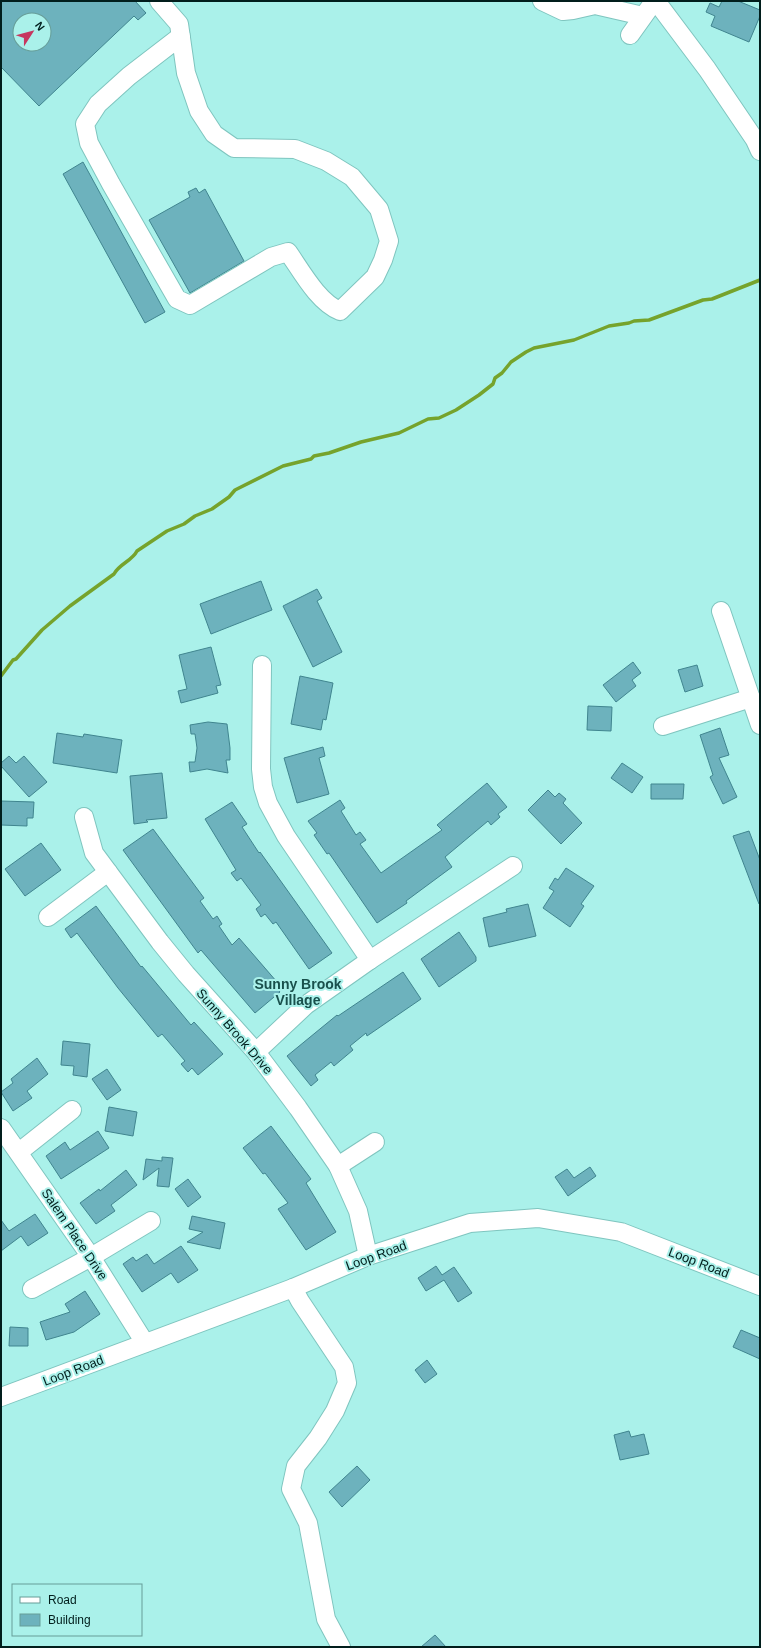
<svg xmlns="http://www.w3.org/2000/svg" width="761" height="1648" font-family="Arial,sans-serif">
  <style>
    .lines { fill: none; stroke-linecap: round; stroke-linejoin: round }
    .stream { stroke: #76a32c; stroke-width: 3.5 }
    .building { fill: #6db2bd; stroke: #40858f; fill-rule: evenodd }
    .minor-casing { stroke: #7fc5bf; stroke-width: 20 }
    .minor { stroke: #fff; stroke-width: 18 }
    .labels { text-anchor: middle; stroke-width: 4; stroke-linejoin: round; paint-order: stroke }
    .street-label { font-size: 13px; fill: #011e1c; stroke: #aaf1ea }
    .neighbourhood-label { font-size: 14px; font-weight: bold; fill: #19504c; stroke: #aaf1ea }
  </style>
  <rect width="100%" height="100%" fill="#aaf1ea"/>
  <g class="lines">
    <path class="stream" d="M 1,676 L 13,660 L 16,659 L 42,630 L 70,606 L 114,574 C 119,564 132,561 137,551 L 167,531 L 184,524 L 195,516 L 212,509 L 229,497 L 235,490 L 283,466 L 311,459 L 314,456 L 329,453 L 361,442 L 399,433 L 428,419 L 439,418 L 456,410 L 479,395 L 493,384 L 495,378 L 502,373 L 511,362 L 526,352 L 534,348 L 574,340 L 609,326 L 629,323 L 634,321 L 649,320 L 703,300 L 712,299 L 760,280"/>
  </g>
  <g class="building">
    <path d="M 1,1 L 135,1 L 146,13 L 138,20 L 134,16 L 39,106 L 1,67 ZM 20,20 L 44,20 L 44,44 L 20,44 Z"/>
    <path d="M 722,1 L 738,1 L 760,10 L 760,16 L 749,42 L 711,26 L 715,16 L 706,12 L 710,3 L 719,7 Z"/>
    <path d="M 83,162 L 165,312 L 145,323 L 63,174 Z"/>
    <path d="M 196,188 L 199,193 L 205,189 L 244,261 L 190,293 L 149,220 L 190,197 L 188,192 Z"/>
    <path d="M 261,581 L 272,610 L 211,634 L 200,604 Z"/>
    <path d="M 317,589 L 322,598 L 317,601 L 342,652 L 313,667 L 283,606 Z"/>
    <path d="M 211,647 L 221,685 L 216,686 L 218,693 L 181,703 L 178,691 L 187,689 L 179,655 Z"/>
    <path d="M 633,662 L 641,673 L 632,680 L 636,686 L 616,702 L 603,685 Z"/>
    <path d="M 697,665 L 703,686 L 685,692 L 678,670 Z"/>
    <path d="M 300,676 L 333,683 L 326,720 L 323,719 L 321,730 L 291,724 Z"/>
    <path d="M 588,706 L 612,707 L 611,731 L 587,730 Z"/>
    <path d="M 208,722 L 227,724 L 230,748 L 230,760 L 226,760 L 228,773 L 207,769 L 190,772 L 189,762 L 195,762 L 197,748 L 195,734 L 191,734 L 190,725 Z"/>
    <path d="M 720,728 L 729,755 L 719,758 L 737,797 L 723,804 L 710,777 L 713,775 L 700,735 Z"/>
    <path d="M 57,733 L 83,737 L 84,734 L 122,740 L 117,773 L 53,763 Z"/>
    <path d="M 323,747 L 325,756 L 319,758 L 329,794 L 297,803 L 284,758 Z"/>
    <path d="M 9,756 L 16,763 L 24,756 L 47,782 L 29,797 L 1,766 L 1,763 Z"/>
    <path d="M 622,763 L 643,777 L 632,793 L 611,778 Z"/>
    <path d="M 162,773 L 167,818 L 146,820 L 148,822 L 134,824 L 130,776 Z"/>
    <path d="M 487,783 L 507,807 L 498,814 L 500,817 L 491,825 L 488,821 L 445,857 L 452,867 L 406,901 L 407,903 L 377,923 L 329,853 L 327,854 L 314,835 L 317,833 L 308,821 L 340,800 L 345,808 L 341,811 L 356,835 L 360,832 L 366,840 L 360,844 L 381,873 L 442,830 L 437,825 Z"/>
    <path d="M 651,784 L 684,784 L 683,799 L 651,799 Z"/>
    <path d="M 548,790 L 555,797 L 559,793 L 566,799 L 563,803 L 582,823 L 561,844 L 528,810 Z"/>
    <path d="M 1,801 L 34,802 L 33,818 L 27,818 L 27,826 L 1,825 Z"/>
    <path d="M 232,802 L 247,824 L 242,827 L 259,853 L 260,852 L 332,953 L 309,969 L 276,922 L 273,924 L 265,914 L 261,917 L 256,909 L 261,905 L 241,878 L 237,881 L 231,873 L 236,870 L 205,819 Z"/>
    <path d="M 153,829 L 204,898 L 200,901 L 213,919 L 217,916 L 222,924 L 219,926 L 232,945 L 239,938 L 277,982 L 274,985 L 280,992 L 255,1013 L 201,950 L 198,953 L 123,850 Z"/>
    <path d="M 749,831 L 760,860 L 760,904 L 759,904 L 733,836 Z"/>
    <path d="M 41,843 L 61,870 L 25,896 L 5,869 Z"/>
    <path d="M 566,868 L 594,886 L 581,904 L 584,906 L 570,927 L 543,908 L 554,891 L 549,888 L 555,878 L 558,880 Z"/>
    <path d="M 528,904 L 536,936 L 489,947 L 483,918 L 507,912 L 506,909 Z"/>
    <path d="M 96,906 L 141,967 L 142,966 L 191,1025 L 194,1022 L 223,1054 L 198,1075 L 192,1068 L 188,1072 L 181,1064 L 185,1061 L 162,1034 L 158,1037 L 118,988 L 77,933 L 71,938 L 65,929 Z"/>
    <path d="M 459,932 L 476,957 L 476,961 L 439,987 L 421,959 Z"/>
    <path d="M 403,972 L 421,999 L 367,1036 L 366,1033 L 350,1046 L 353,1050 L 334,1066 L 331,1062 L 315,1075 L 318,1080 L 311,1086 L 287,1056 L 337,1015 L 338,1016 Z"/>
    <path d="M 63,1041 L 90,1044 L 87,1077 L 73,1075 L 74,1066 L 61,1065 Z"/>
    <path d="M 37,1058 L 48,1074 L 27,1091 L 32,1098 L 13,1111 L 1,1092 L 13,1083 L 11,1079 Z"/>
    <path d="M 107,1069 L 121,1090 L 107,1100 L 92,1079 Z"/>
    <path d="M 109,1107 L 137,1112 L 133,1136 L 105,1131 Z"/>
    <path d="M 271,1126 L 311,1179 L 306,1183 L 336,1232 L 306,1250 L 278,1209 L 288,1203 L 265,1173 L 263,1174 L 243,1148 Z"/>
    <path d="M 98,1131 L 109,1148 L 61,1179 L 46,1156 L 65,1142 L 70,1150 Z"/>
    <path d="M 162,1157 L 173,1158 L 169,1187 L 157,1186 L 159,1168 L 143,1180 L 146,1159 L 162,1161 Z"/>
    <path d="M 590,1167 L 596,1176 L 568,1196 L 555,1177 L 567,1169 L 574,1178 Z"/>
    <path d="M 126,1170 L 137,1185 L 111,1205 L 115,1211 L 96,1224 L 80,1203 L 99,1189 L 100,1191 Z"/>
    <path d="M 188,1179 L 201,1197 L 188,1207 L 175,1189 Z"/>
    <path d="M 35,1214 L 48,1233 L 28,1246 L 21,1236 L 1,1251 L 1,1220 L 9,1231 Z"/>
    <path d="M 192,1216 L 225,1223 L 220,1249 L 187,1242 L 203,1232 L 189,1229 Z"/>
    <path d="M 181,1246 L 198,1270 L 178,1283 L 171,1273 L 142,1292 L 123,1264 L 133,1257 L 136,1261 L 147,1254 L 154,1264 Z"/>
    <path d="M 436,1266 L 442,1275 L 454,1267 L 472,1293 L 458,1302 L 444,1280 L 426,1291 L 418,1278 Z"/>
    <path d="M 85,1291 L 100,1314 L 74,1332 L 46,1340 L 40,1322 L 70,1312 L 65,1304 Z"/>
    <path d="M 10,1327 L 28,1328 L 28,1346 L 9,1346 Z"/>
    <path d="M 741,1330 L 760,1338 L 760,1359 L 733,1347 Z"/>
    <path d="M 427,1360 L 437,1374 L 425,1383 L 415,1370 Z"/>
    <path d="M 629,1431 L 631,1437 L 644,1434 L 649,1454 L 620,1460 L 614,1435 Z"/>
    <path d="M 357,1466 L 370,1480 L 342,1507 L 329,1492 Z"/>
    <path d="M 435,1635 L 446,1647 L 421,1647 Z"/>
  </g>
  <g class="lines">
    <defs>
      <g id="minor">
        <path d="M 159,1 L 179,24 L 186,73 L 199,111 L 214,134 L 234,148 L 295,149 L 326,161 L 352,177 L 379,209 L 389,241 L 383,260 L 375,277 L 340,311 C 318,302 302,272 288,252 L 271,257 L 190,305 L 177,299 L 111,184 L 89,143 L 85,124 L 98,104 L 129,76 L 181,36"/>
        <path d="M 542,1 L 563,11 L 573,10 L 595,5 L 643,16"/>
        <path d="M 656,1 L 707,69 L 755,140 L 760,151"/>
        <path d="M 630,35 L 650,7"/>
        <path d="M 721,611 L 760,725"/>
        <path d="M 262,665 L 261,769 L 263,787 L 268,803 L 286,836 L 370,960"/>
        <path d="M 663,726 L 751,698"/>
        <path d="M 84,817 L 94,853 L 160,942 L 186,974 L 256,1052 L 298,1108 L 338,1166 L 358,1211 L 368,1256"/>
        <path d="M 48,917 L 108,872"/>
        <path d="M 256,1052 L 306,1005 L 370,960 L 513,866"/>
        <path d="M 1,1128 L 91,1257 L 145,1343"/>
        <path d="M 19,1152 L 72,1110"/>
        <path d="M 338,1166 L 375,1142"/>
        <path d="M 293,1288 L 300,1301 L 344,1367 L 347,1383 L 335,1411 L 318,1438 L 296,1466 L 291,1489 L 308,1523 L 326,1619 L 341,1647"/>
        <path d="M 32,1289 L 91,1257 L 151,1221"/>
        <path d="M 1,1397 L 293,1288 L 368,1256 L 470,1223 L 538,1218 L 621,1232 L 760,1286"/>
      </g>
    </defs>
    <use href="#minor" class="minor-casing"/>
    <use href="#minor" class="minor"/>
  </g>
  <g class="labels">
    <g class="street-label">
      <text transform="translate(235 1031) rotate(49)" y="5">Sunny Brook Drive</text>
      <text transform="translate(75 1234) rotate(56)" y="5">Salem Place Drive</text>
      <text transform="translate(376 1255) rotate(-20)" y="5">Loop Road</text>
      <text transform="translate(699 1262) rotate(21)" y="5">Loop Road</text>
      <text transform="translate(73 1370) rotate(-21)" y="5">Loop Road</text>
    </g>
    <g class="neighbourhood-label">
      <text x="298" y="989">Sunny Brook<tspan x="298" dy="16">Village</tspan></text>
    </g>
  </g>
  <rect width="761" height="1648" fill="none" stroke="#011e1c" stroke-width="4"/>
  <rect x="12" y="1584" width="130" height="52" fill="#aaf1ea" stroke="#669d98"/>
  <rect x="20" y="1597" width="20" height="6" fill="#ffffff" stroke="#669d98"/>
  <text x="48" y="1604" font-size="12" fill="#011e1c">Road</text>
  <rect x="20" y="1614" width="20" height="12" fill="#6db2bd" stroke="#669d98"/>
  <text x="48" y="1624" font-size="12" fill="#011e1c">Building</text>
  <g transform="translate(32 32) rotate(54)"><circle r="19" fill="#aaf1ea" stroke="#669d98"/>
  <path d="M0-3L7 15L0 10L-7 15Z" fill="#c6375f"/>
  <text y="-6" font-size="11" font-weight="bold" text-anchor="middle" fill="#011e1c">N</text>
  </g>
</svg>
